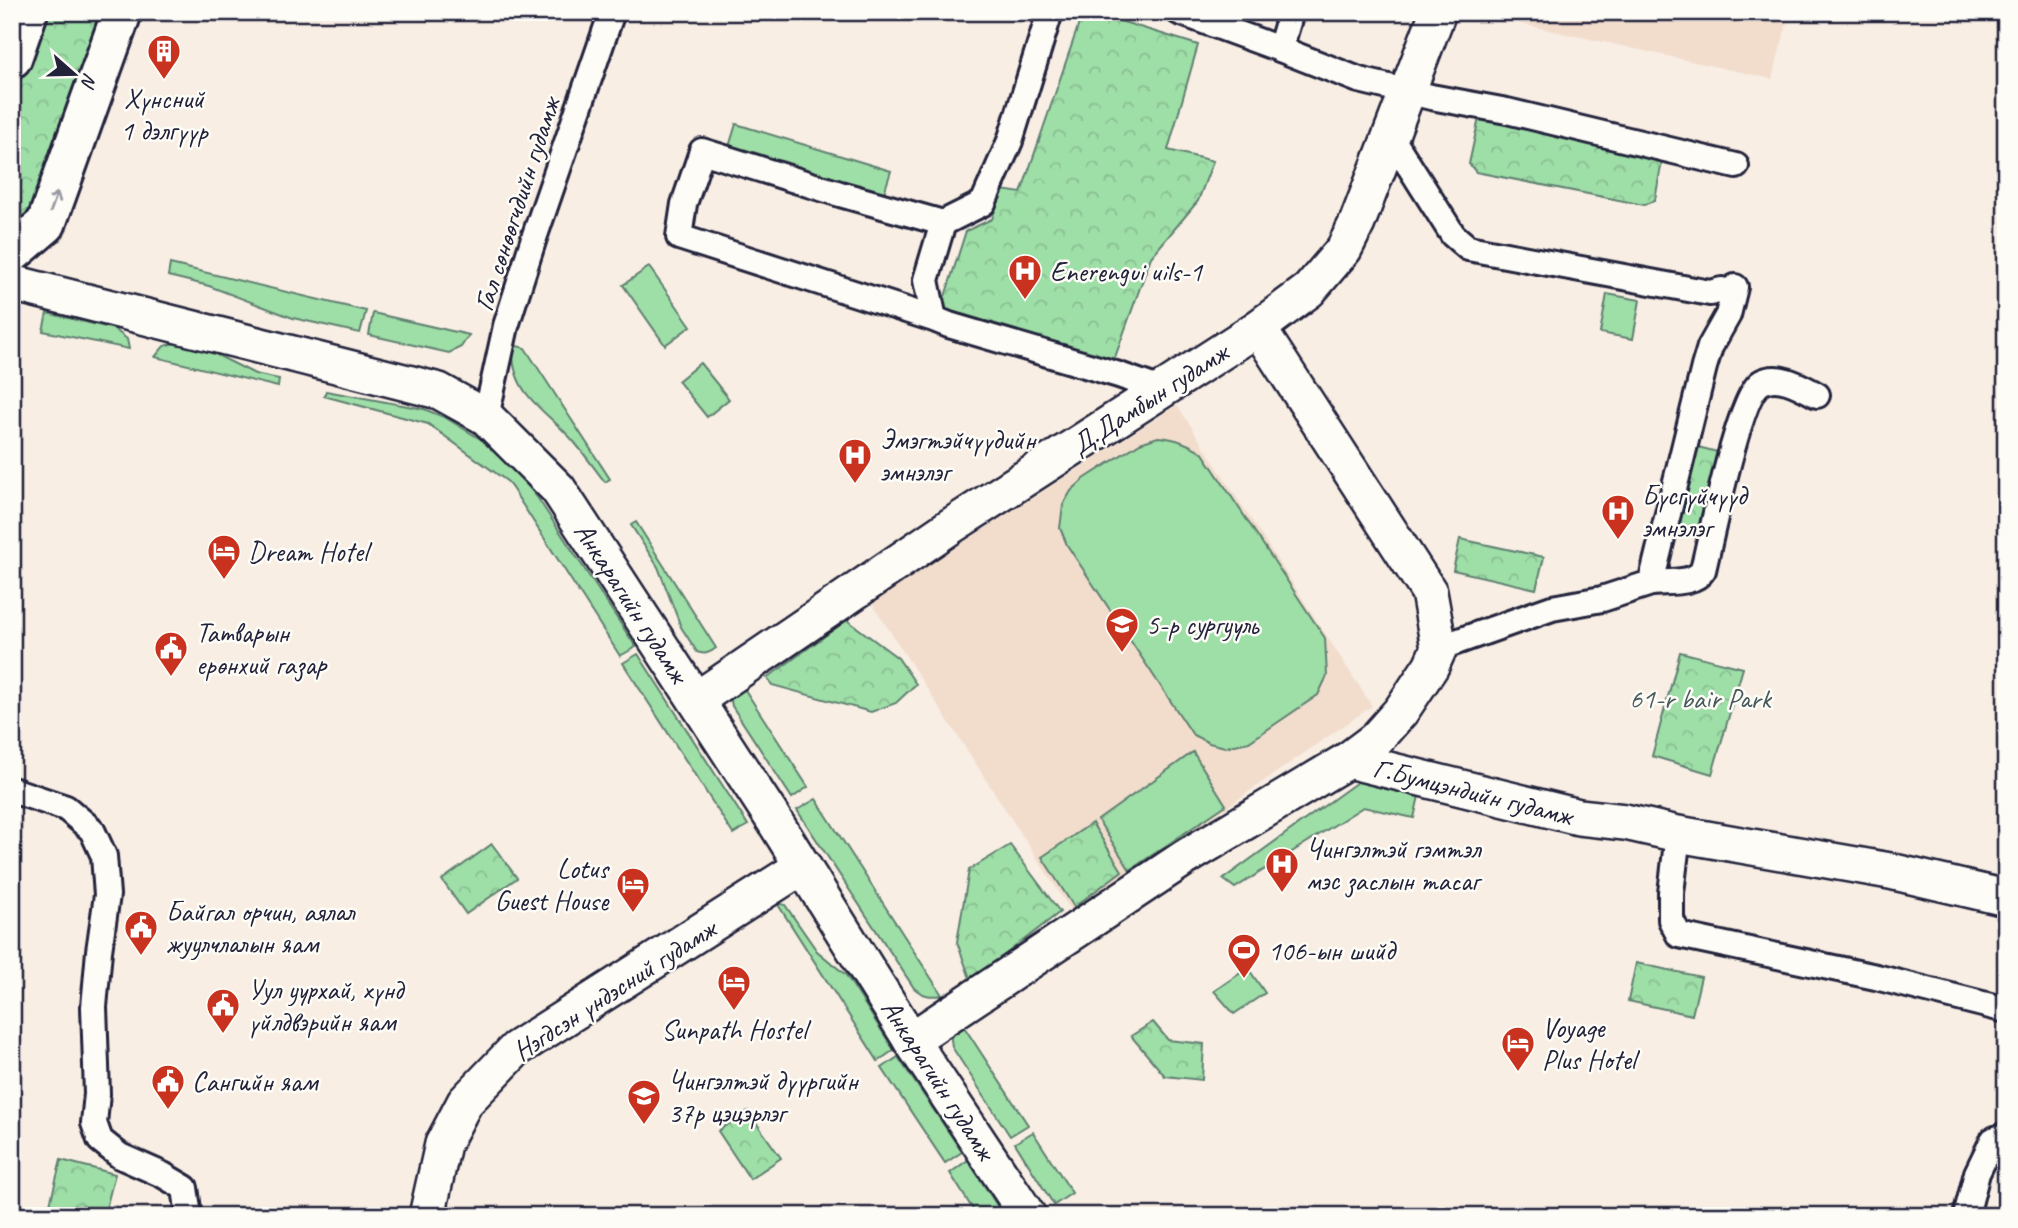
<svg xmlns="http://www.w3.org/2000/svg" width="2018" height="1228" font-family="Caveat,sans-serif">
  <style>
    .built { fill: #f2ddcd }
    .grass { fill: #9edea7; stroke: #608071; stroke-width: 2 }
    .forest { fill: url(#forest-crowns); stroke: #608071; stroke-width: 2 }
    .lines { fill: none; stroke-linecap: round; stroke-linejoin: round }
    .street-casing { stroke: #22223b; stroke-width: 30 }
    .secondary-casing { stroke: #22223b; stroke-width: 40 }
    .primary-casing { stroke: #22223b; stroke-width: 44 }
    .street { stroke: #fdfcf7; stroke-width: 24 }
    .secondary { stroke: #fdfcf7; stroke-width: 35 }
    .primary { stroke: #fdfcf7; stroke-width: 38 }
    .oneway { stroke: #9a9aa2 }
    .labels { text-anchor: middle; stroke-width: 5; stroke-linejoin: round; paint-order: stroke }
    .poi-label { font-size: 28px; fill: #22223b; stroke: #fdfcf7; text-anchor: start }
    .street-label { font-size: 28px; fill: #22223b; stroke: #fdfcf7 }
    .park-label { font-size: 28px; fill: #475a5b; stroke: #fdfcf7 }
  </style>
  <defs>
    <pattern id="forest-crowns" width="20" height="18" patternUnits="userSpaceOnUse" patternTransform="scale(1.75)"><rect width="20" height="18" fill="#9edea7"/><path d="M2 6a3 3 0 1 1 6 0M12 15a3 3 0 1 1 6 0" fill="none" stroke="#88be91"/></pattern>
  </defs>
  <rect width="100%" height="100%" fill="#f8eee4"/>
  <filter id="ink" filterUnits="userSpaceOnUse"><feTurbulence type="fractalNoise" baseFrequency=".0143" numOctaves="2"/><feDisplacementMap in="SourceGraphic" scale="14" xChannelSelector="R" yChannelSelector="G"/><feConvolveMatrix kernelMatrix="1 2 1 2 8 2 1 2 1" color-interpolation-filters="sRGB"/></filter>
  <g filter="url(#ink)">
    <g class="built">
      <path d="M 1500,12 L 1790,12 L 1772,79 L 1499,19 Z"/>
      <path d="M 1177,405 L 1372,706 L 1073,914 L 871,602 Z"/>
    </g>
    <g class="grass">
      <path d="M 736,124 L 891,171 L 883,196 L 728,150 Z"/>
      <path d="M 170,264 L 366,311 L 360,333 L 293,318 L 209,286 L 168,276 Z"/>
      <path d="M 649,267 L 691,326 L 665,345 L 623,285 Z"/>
      <path d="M 1607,294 L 1640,300 L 1633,339 L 1600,333 Z"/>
      <path d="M 47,313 L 114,329 L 127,339 L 129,349 L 43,331 Z"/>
      <path d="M 373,313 L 469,335 L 461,347 L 449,353 L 369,335 Z"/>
      <path d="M 174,343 L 207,350 L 255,374 L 279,379 L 278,387 L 155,357 L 164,346 Z"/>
      <path d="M 513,345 L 525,348 L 610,479 L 605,482 C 595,469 585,455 575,443 C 546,409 510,396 513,345 Z"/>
      <path d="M 700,363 L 729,399 L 707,417 L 678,381 Z"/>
      <path d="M 326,391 L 424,409 L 446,418 L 482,440 L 519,475 L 537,497 L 636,647 L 620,656 L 508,482 L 428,424 L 324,396 Z"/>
      <path d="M 1158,437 C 1175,438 1187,443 1202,452 L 1325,638 L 1327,676 L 1318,695 L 1249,742 L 1225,747 L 1209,743 L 1193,735 L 1067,545 L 1060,528 L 1063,505 L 1071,491 L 1084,479 L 1140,443 Z"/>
      <path d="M 636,522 L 716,648 C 710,653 705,655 697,652 L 681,627 L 658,567 L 631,525 Z"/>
      <path d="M 638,654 L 748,825 L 733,834 L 623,663 Z"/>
      <path d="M 736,676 L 808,787 L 792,798 L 732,706 L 729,691 Z"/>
      <path d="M 1193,752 L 1226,805 L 1130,870 L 1098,820 Z"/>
      <path d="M 1360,780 L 1419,796 L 1414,818 L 1363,807 L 1235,888 L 1223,879 Z"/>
      <path d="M 816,799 L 942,995 C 931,997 923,996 914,988 L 797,810 Z"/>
      <path d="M 777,903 L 785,905 L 817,951 L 846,975 L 894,1050 L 878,1061 Z"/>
      <path d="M 1248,968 L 1265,993 L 1234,1014 L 1214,991 Z"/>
      <path d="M 957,1016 L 1028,1125 L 1010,1136 L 952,1047 L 950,1031 Z"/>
      <path d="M 898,1057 L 962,1152 L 945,1163 L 882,1068 Z"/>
      <path d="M 1033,1132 L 1072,1193 L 1054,1205 L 1015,1143 Z"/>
      <path d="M 968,1160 L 1001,1212 L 1002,1216 L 977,1216 L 950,1173 Z"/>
    </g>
    <g class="forest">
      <path d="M 44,12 L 108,12 L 37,219 L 12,243 L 12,105 Z"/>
      <path d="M 1083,12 L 1091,12 L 1198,45 L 1168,150 L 1213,161 L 1198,201 L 1151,257 L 1114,360 L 940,312 L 966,231 L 992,219 L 1002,190 L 1021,193 Z"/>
      <path d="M 1479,118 L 1663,155 L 1655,200 L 1644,205 L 1476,172 L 1469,164 Z"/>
      <path d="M 1698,447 L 1729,455 L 1707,537 L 1678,530 Z"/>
      <path d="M 1460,539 L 1544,557 L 1536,589 L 1453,570 Z"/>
      <path d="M 847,620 L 898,658 L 916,684 L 896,703 L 871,712 L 772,685 L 767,678 Z"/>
      <path d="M 1680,652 L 1743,668 L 1712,774 L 1652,756 Z"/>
      <path d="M 1092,823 L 1122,871 L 1074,907 L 1042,857 Z"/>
      <path d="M 492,844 L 517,878 L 466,914 L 442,880 Z"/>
      <path d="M 1010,845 L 1060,912 L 971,981 L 957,942 L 969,870 Z"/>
      <path d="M 1636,963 L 1701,977 L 1692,1015 L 1628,1001 Z"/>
      <path d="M 1153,1022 L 1168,1040 L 1204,1044 L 1202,1080 L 1165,1076 L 1131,1036 Z"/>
      <path d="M 748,1111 L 781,1158 L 750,1179 L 718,1131 Z"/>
      <path d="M 61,1160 L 115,1174 L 104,1216 L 47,1216 Z"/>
    </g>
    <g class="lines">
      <defs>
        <g id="street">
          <path d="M 1179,12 L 1280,49 L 1291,12"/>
          <path d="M 1280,49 L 1359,80 L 1431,97 L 1507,111 L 1736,166"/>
          <path d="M 1389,141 L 1398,148 L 1453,235 L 1468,248 L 1710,293 L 1722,290"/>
          <path d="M 943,223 L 983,203 L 1010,141 L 1050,12"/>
          <path d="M 934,319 L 926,280 L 943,223 L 840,194 L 702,151 L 684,204 L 679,237 L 934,319 L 949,325 L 1119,375 L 1161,390"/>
          <path d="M 486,417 L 506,326 L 534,238 L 612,12"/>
          <path d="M 1651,583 C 1667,581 1694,585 1703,570 C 1711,538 1739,394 1762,382 C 1780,373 1802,387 1817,395"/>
          <path d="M 1439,648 L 1552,608 L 1602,599 L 1651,583 L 1704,367 L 1710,347 L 1728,315 L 1735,287"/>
          <path d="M 12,790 L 66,808 L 92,830 L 104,856 L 107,895 L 99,951 L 94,1007 L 97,1094 L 94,1123 L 100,1140 L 120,1156 L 163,1175 L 185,1188 L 189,1216"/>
          <path d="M 1678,834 L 1671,893 L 1671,920 L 1679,935 L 1876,977 L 2006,1010"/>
          <path d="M 1966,1216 L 1977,1173 L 1993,1140 L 2006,1135"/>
        </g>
        <g id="secondary">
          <path d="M 12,283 L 439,391 L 486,417 L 558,489 L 772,817 L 911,1040 L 1028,1216"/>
          <path d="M 1258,328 L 1429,592 L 1439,648 L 1431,666 L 1401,711 L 1376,739 L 1348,760"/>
          <path d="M 696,700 L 951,526 L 1258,328 L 1309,290 L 1344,249 L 1357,223 L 1438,12"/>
          <path d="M 911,1040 L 1186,857 L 1348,760 L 1579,817 L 1625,822 L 1678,834 L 1890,871 L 2006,898"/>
          <path d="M 427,1216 L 443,1144 L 465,1102 L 516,1049 L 803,866"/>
        </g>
        <g id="primary">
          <path d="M 12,58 L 28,12"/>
          <path d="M 12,253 L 46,224 L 122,12"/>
        </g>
      </defs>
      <use href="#street" class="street-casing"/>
      <use href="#secondary" class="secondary-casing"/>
      <use href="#primary" class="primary-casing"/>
      <use href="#street" class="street"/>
      <use href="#secondary" class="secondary"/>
      <use href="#primary" class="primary"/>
    </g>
    <defs><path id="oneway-shaft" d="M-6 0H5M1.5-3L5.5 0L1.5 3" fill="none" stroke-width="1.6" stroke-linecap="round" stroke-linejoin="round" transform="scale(1.75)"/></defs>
    <use class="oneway" href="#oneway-shaft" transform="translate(54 202) rotate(-70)"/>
  </g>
  <defs>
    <symbol id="building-pin" viewBox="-11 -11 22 30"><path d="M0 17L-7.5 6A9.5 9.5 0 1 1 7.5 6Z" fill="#c8321e" stroke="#fdfcf7"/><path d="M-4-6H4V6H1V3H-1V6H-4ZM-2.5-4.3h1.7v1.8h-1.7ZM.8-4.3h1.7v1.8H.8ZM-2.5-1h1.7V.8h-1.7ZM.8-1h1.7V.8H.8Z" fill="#fff"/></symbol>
    <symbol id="hospital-pin" viewBox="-11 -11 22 30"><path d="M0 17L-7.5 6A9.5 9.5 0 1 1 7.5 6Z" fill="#c8321e" stroke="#fdfcf7"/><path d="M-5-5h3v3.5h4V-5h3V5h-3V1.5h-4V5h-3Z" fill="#fff"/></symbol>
    <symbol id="hotel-pin" viewBox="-11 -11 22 30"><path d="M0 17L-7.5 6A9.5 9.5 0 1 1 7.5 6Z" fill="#c8321e" stroke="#fdfcf7"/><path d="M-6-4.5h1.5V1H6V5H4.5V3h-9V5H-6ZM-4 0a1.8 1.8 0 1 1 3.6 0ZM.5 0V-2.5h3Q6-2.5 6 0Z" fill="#fff"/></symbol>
    <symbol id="school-pin" viewBox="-11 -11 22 30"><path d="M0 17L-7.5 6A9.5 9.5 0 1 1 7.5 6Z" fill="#c8321e" stroke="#fdfcf7"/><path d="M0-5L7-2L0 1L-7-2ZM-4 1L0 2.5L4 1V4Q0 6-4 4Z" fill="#fff"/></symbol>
    <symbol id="civic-pin" viewBox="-11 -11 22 30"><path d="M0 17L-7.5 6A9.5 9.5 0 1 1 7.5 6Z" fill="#c8321e" stroke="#fdfcf7"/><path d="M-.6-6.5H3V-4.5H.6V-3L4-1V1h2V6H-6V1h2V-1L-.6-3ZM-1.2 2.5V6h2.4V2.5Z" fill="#fff"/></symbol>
    <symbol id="stadium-pin" viewBox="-11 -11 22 30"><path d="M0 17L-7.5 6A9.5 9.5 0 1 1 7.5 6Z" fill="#c8321e" stroke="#fdfcf7"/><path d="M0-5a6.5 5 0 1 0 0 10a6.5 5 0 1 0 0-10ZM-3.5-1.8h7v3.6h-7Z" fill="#fff"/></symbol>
  </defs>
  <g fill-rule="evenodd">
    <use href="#building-pin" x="145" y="32" width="38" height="52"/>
    <use href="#hospital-pin" x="1006" y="252" width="38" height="52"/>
    <use href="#hospital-pin" x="836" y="436" width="38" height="52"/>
    <use href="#hospital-pin" x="1599" y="492" width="38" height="52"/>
    <use href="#hotel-pin" x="205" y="532" width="38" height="52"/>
    <use href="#school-pin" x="1103" y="605" width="38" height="52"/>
    <use href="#civic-pin" x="152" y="629" width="38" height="52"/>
    <use href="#hospital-pin" x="1263" y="845" width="38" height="52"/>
    <use href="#hotel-pin" x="614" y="865" width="38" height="52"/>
    <use href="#civic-pin" x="122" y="908" width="38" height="52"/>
    <use href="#stadium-pin" x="1225" y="931" width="38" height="52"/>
    <use href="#hotel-pin" x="715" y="963" width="38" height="52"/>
    <use href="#civic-pin" x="204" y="986" width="38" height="52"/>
    <use href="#hotel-pin" x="1499" y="1024" width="38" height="52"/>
    <use href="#civic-pin" x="149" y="1062" width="38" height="52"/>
    <use href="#school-pin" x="625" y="1077" width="38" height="52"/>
  </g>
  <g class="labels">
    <g class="poi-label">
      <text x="164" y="108" text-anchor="middle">Хүнсний<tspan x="164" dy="32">1 дэлгүүр</tspan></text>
      <text x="1050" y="281">Enerengui uils-1</text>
      <text x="880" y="449">Эмэгтэйчүүдийн<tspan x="880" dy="32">эмнэлэг</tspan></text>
      <text x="1642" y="505">Бүсгүйчүүд<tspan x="1642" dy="32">эмнэлэг</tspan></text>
      <text x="248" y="561">Dream Hotel</text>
      <text x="1146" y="634">5-р сургууль</text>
      <text x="196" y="642">Татварын<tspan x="196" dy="32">ерөнхий газар</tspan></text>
      <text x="1306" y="858">Чингэлтэй гэмтэл<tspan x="1306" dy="32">мэс заслын тасаг</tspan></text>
      <text x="608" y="878" text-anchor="end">Lotus<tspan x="608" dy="32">Guest House</tspan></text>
      <text x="166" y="921">Байгал орчин, аялал<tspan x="166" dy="32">жуулчлалын яам</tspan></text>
      <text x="1268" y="960">106-ын шийд</text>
      <text x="248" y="999">Уул уурхай, хүнд<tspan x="248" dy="32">үйлдвэрийн яам</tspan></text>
      <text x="1542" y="1037">Voyage<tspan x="1542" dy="32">Plus Hotel</tspan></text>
      <text x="734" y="1039" text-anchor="middle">Sunpath Hostel</text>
      <text x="668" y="1090">Чингэлтэй дүүргийн<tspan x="668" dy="32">37р цэцэрлэг</tspan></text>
      <text x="192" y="1091">Сангийн яам</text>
    </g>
    <g class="street-label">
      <text transform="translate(516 204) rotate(-72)" y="10">Гал сөнөөгчдийн гудамж</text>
      <text transform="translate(1149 398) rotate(-33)" y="10">Д.Дамбын гудамж</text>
      <text transform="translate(632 602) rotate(57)" y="10">Анкарагийн гудамж</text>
      <text transform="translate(1473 791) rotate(14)" y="10">Г.Бумцэндийн гудамж</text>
      <text transform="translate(614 989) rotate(-33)" y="10">Нэгдсэн үндэсний гудамж</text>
      <text transform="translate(939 1079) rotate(57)" y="10">Анкарагийн гудамж</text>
    </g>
    <g class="park-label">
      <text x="1700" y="708">61-r bair Park</text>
    </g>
  </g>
  <rect width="2018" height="1228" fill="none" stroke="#fdfcf7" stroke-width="42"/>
  <rect x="21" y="21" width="1976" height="1186" fill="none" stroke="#22223b" stroke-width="2.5" filter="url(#ink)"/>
  <g transform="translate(74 74) rotate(110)" stroke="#fdfcf7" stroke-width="5" paint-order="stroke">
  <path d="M0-5L12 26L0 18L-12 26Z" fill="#22223b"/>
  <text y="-10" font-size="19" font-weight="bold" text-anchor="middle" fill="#22223b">N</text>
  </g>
</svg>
